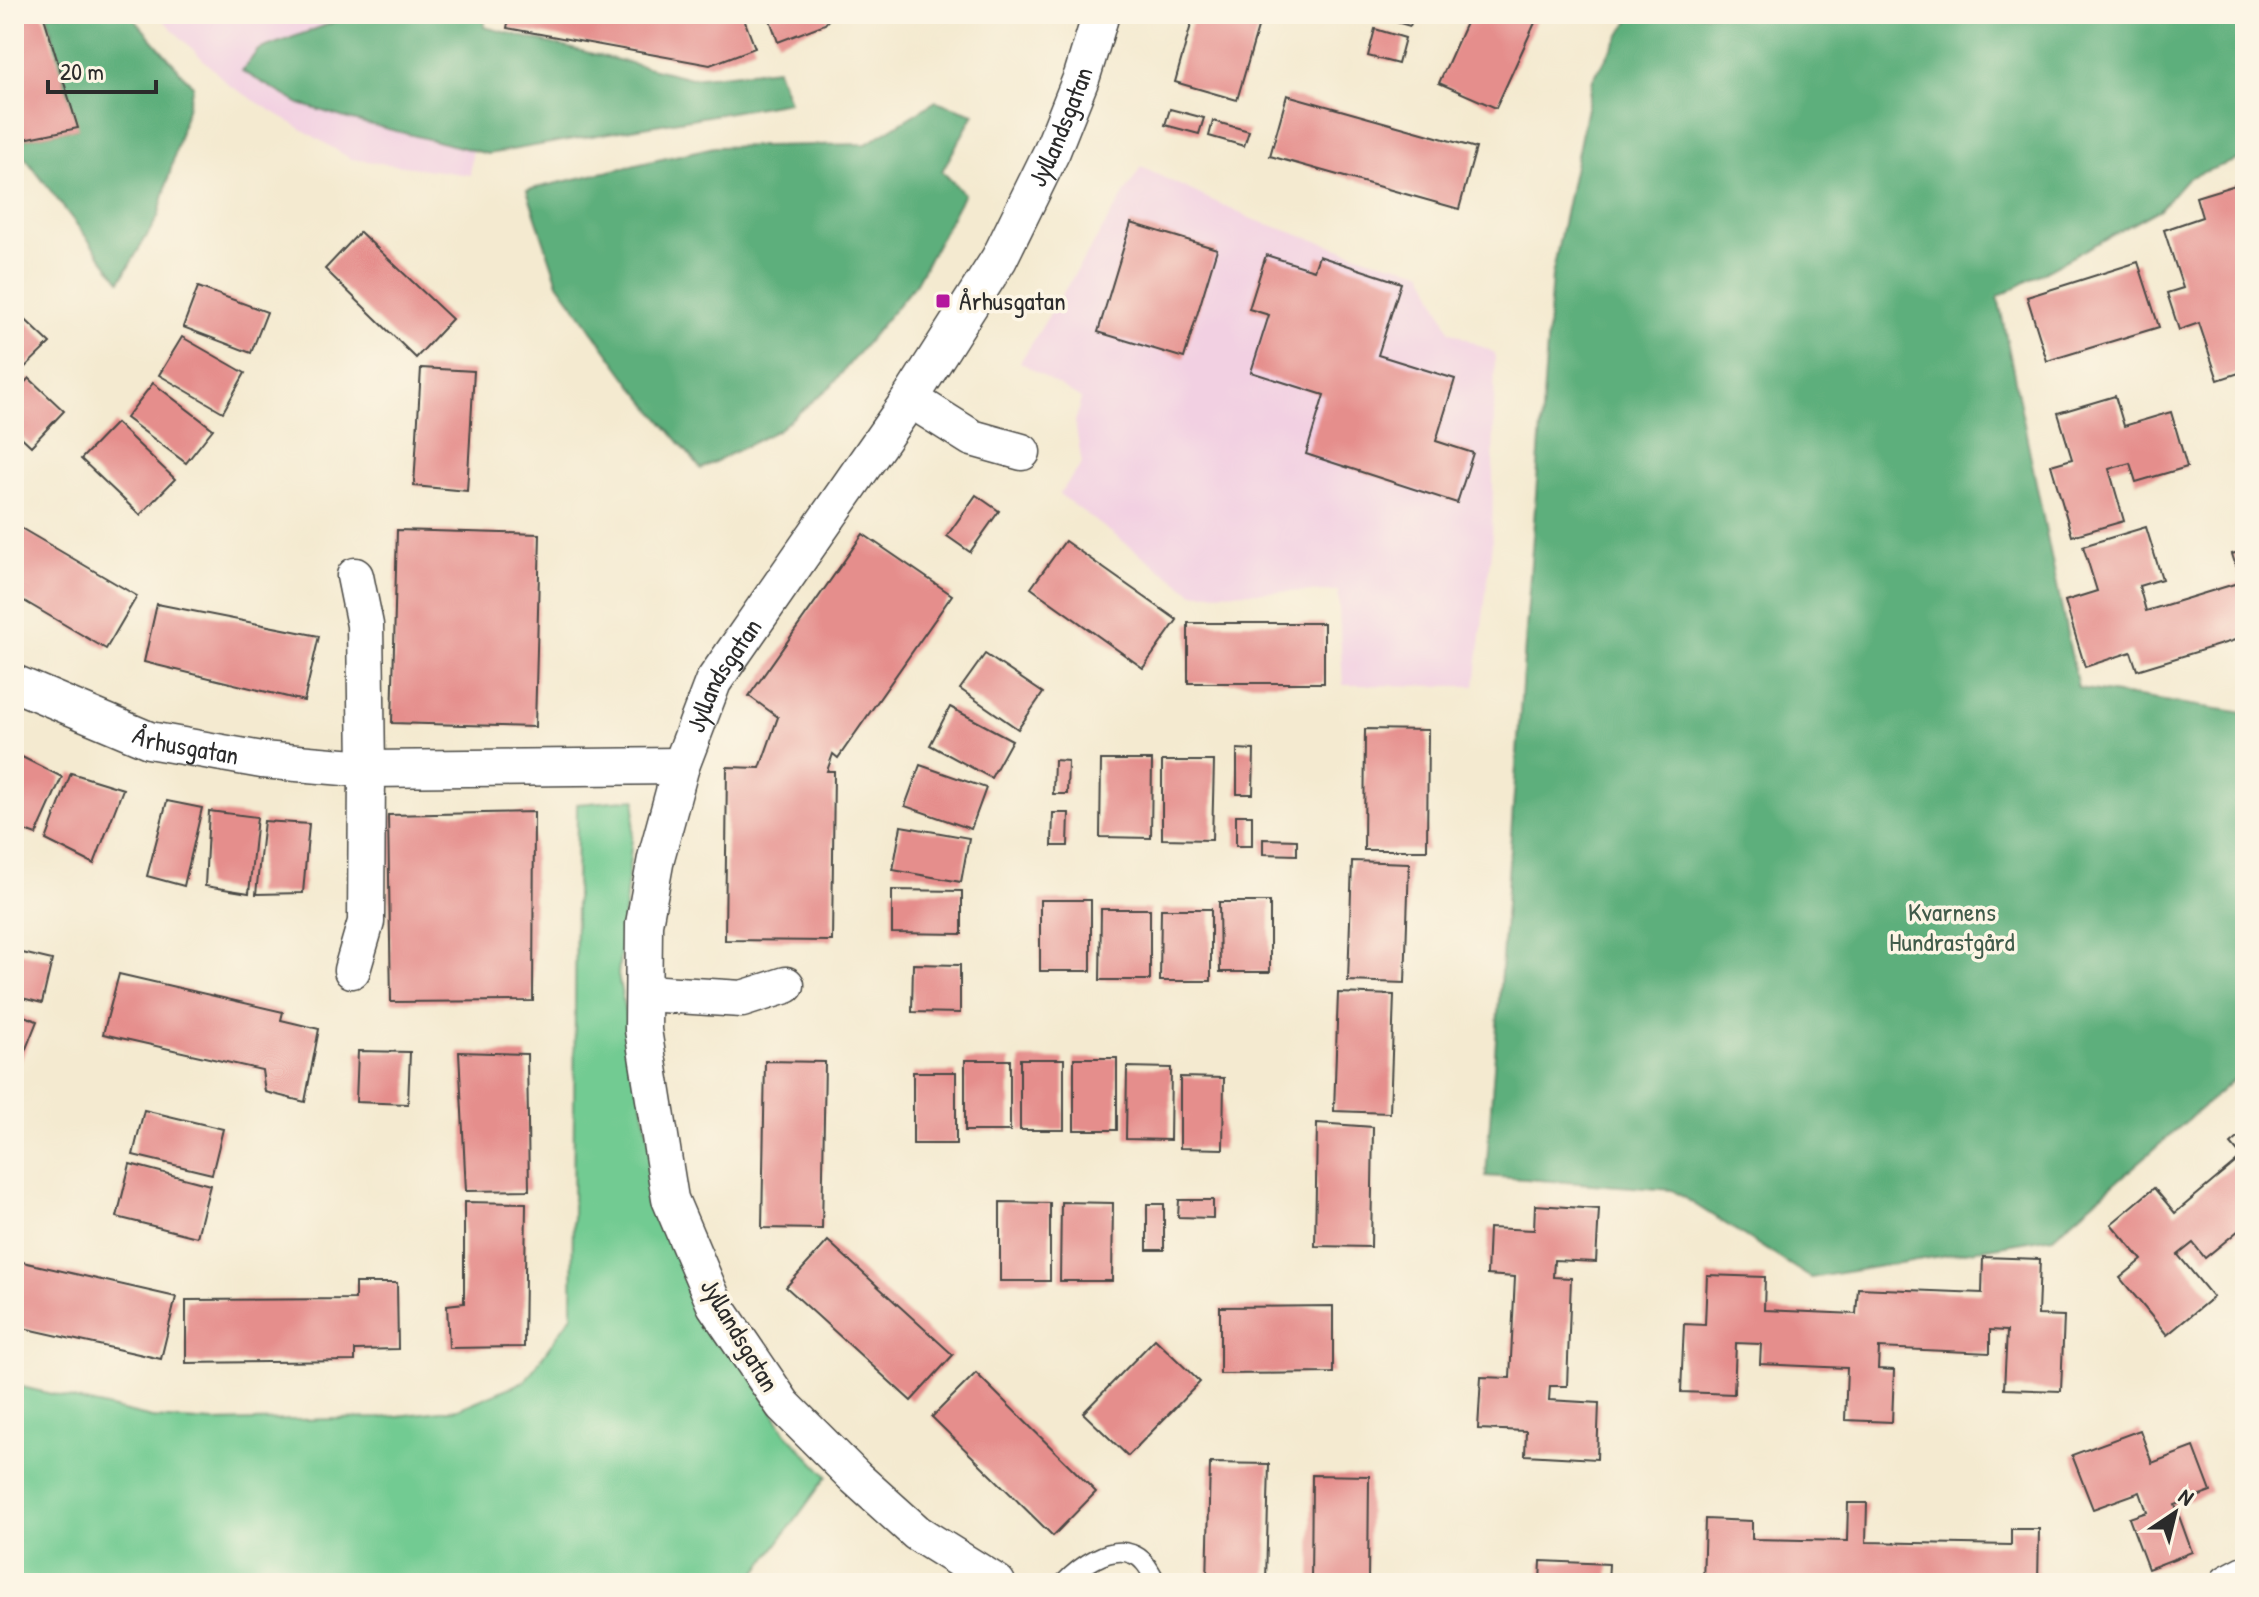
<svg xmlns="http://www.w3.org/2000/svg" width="2259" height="1597" font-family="'Patrick Hand',sans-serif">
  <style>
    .built { fill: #f2d0e2 }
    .green { fill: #72cb92; stroke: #4e7b5e; stroke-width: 2 }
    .forest { fill: #5daf7c; stroke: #446d54; stroke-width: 2 }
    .building { fill: #e58e8c }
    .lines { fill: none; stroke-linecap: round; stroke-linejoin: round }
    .service-casing { stroke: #494844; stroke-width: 21 }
    .minor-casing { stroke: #494844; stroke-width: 39 }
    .service { stroke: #fff; stroke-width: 18 }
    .minor { stroke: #fff; stroke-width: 36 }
    .poi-dot { fill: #b5179e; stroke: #fcf5e5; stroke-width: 3 }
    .labels { text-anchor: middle; stroke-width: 7; stroke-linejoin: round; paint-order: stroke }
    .street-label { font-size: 26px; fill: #2b2b2b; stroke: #fcf5e5 }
    .poi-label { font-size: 26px; fill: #2b2b2b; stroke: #fcf5e5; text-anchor: start }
    .park-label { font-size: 26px; fill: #405b4a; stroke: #fcf5e5 }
  </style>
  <rect width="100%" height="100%" fill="#fcf5e5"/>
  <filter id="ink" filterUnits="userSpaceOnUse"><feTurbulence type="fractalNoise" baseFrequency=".0125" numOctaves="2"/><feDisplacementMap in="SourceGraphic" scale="16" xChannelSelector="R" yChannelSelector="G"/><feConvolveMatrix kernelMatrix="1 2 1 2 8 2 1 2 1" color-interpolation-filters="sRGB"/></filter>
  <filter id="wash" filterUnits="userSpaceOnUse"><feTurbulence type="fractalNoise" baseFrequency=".006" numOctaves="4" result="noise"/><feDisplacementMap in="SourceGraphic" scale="32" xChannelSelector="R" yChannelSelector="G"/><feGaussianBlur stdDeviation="1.8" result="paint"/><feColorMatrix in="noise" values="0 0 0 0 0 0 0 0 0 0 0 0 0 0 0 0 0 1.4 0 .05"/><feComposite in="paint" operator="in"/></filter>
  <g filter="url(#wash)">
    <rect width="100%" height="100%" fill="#f4ead0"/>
    <g class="built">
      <path d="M 157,14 L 486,14 L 470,175 L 351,159 L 229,85 Z"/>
      <path d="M 1141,167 L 1252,219 L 1372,259 L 1423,271 L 1450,331 L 1495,353 L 1492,543 L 1475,686 L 1343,685 L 1338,591 L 1193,593 L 1059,494 L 1082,464 L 1075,422 L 1081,399 L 1020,362 Z"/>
    </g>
    <path class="green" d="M 636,799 L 618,975 L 667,1235 L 786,1433 L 827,1476 L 749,1583 L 14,1583 L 14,1385 L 152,1418 L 213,1422 L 380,1418 L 458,1409 L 525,1381 L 572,1315 L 577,804 Z"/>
    <g class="forest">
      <path d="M 47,14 L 130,14 L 193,86 L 158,217 L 120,281 L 14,143 L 14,141 L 77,128 Z"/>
      <path d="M 356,14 L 486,14 L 484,27 L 691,78 L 777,69 L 789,102 L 488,154 L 348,119 L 300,104 L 242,71 L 258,50 Z"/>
      <path d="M 1633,14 L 2245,14 L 2245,157 L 2187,178 L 2160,209 L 1998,297 L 2078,688 L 2245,713 L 2245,1070 L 2053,1237 L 1811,1278 L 1672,1190 L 1486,1176 L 1552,276 L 1593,79 Z"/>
      <path d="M 936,101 L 974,114 L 942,171 L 964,194 L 916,283 L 831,386 L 778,430 L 701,469 L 632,385 L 558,283 L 527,190 L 714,147 L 866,144 Z"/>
    </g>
    <g id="blocks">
      <g class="building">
        <path d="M 14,14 L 43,14 L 78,128 L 14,141 Z"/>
        <path d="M 510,14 L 742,14 L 755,48 L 710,65 L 507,28 Z"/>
        <path d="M 768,14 L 833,14 L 825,24 L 778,42 Z"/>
        <path d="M 1194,14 L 1262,14 L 1237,100 L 1175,82 Z"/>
        <path d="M 1395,14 L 1414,14 L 1410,26 L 1393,21 Z"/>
        <path d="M 1470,14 L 1539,14 L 1496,108 L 1439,83 Z"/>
        <path d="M 1375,29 L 1405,38 L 1398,64 L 1368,56 Z"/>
        <path d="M 1287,95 L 1476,148 L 1459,209 L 1270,156 Z"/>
        <path d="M 1170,109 L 1204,118 L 1199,134 L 1165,125 Z"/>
        <path d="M 1213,121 L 1249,131 L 1244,146 L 1209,136 Z"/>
        <path d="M 2245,182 L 2245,371 L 2218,380 L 2199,323 L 2179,330 L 2167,293 L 2183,288 L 2164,230 L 2202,217 L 2196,197 Z"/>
        <path d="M 1131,223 L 1217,249 L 1184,358 L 1098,332 Z"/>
        <path d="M 360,232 L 452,319 L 416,358 L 325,269 Z"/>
        <path d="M 1266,255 L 1314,270 L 1319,256 L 1401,283 L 1378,355 L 1455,379 L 1436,441 L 1473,453 L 1457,503 L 1306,454 L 1324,395 L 1251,372 L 1269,315 L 1249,309 Z"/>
        <path d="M 2138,262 L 2159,327 L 2047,361 L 2027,297 Z"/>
        <path d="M 198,287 L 267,312 L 251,353 L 183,327 Z"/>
        <path d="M 14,309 L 50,343 L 14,378 Z"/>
        <path d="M 182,337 L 245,373 L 223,412 L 159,375 Z"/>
        <path d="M 421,368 L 474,371 L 467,491 L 414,486 Z"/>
        <path d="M 29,378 L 64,411 L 31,446 L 14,430 L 14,394 Z"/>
        <path d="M 153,383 L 213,429 L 186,463 L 126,418 Z"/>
        <path d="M 2115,396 L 2124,426 L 2171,412 L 2187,467 L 2136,482 L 2130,463 L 2109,469 L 2124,521 L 2072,536 L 2051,465 L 2072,459 L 2058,413 Z"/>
        <path d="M 116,423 L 175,479 L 140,515 L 81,459 Z"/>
        <path d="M 976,495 L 999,511 L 970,552 L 947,536 Z"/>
        <path d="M 14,524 L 137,596 L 106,649 L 14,595 Z"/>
        <path d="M 2146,527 L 2162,579 L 2139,586 L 2146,611 L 2241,582 L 2232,554 L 2245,550 L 2245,637 L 2137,670 L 2131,652 L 2085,667 L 2065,601 L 2097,591 L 2083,546 Z"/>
        <path d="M 397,530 L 540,534 L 535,727 L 392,723 Z"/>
        <path d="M 863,534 L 952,595 L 838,758 L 833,754 L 827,771 L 834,771 L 832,941 L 725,940 L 727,767 L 760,768 L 778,717 L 749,696 Z"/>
        <path d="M 1065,541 L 1177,620 L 1143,668 L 1031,588 Z"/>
        <path d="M 157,604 L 319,636 L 304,701 L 144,662 Z"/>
        <rect x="1188" y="623" width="136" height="60"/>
        <path d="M 985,654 L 1043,693 L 1018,729 L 960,689 Z"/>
        <path d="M 950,707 L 1012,740 L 991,778 L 930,745 Z"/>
        <path d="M 1365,729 L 1428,730 L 1427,850 L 1364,850 Z"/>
        <path d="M 1237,749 L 1254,750 L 1253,794 L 1237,794 Z"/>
        <path d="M 14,753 L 62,777 L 36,835 L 14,827 Z"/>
        <path d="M 1054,760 L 1068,761 L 1067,794 L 1053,794 Z"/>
        <path d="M 1101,760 L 1152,760 L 1151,838 L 1100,837 Z"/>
        <path d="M 1162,761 L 1214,761 L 1212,840 L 1162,839 Z"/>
        <path d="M 920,765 L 986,788 L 971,829 L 905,806 Z"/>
        <path d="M 71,773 L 123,789 L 94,864 L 46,840 Z"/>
        <path d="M 167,801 L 202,808 L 184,886 L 147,876 Z"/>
        <path d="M 209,811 L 257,817 L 249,893 L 205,886 Z"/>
        <path d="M 534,812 L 533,1001 L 391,1002 L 388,815 Z"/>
        <path d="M 1053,813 L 1069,813 L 1068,846 L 1052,846 Z"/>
        <rect x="1236" y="815" width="16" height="31"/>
        <path d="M 264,821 L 309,824 L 303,893 L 256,894 Z"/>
        <path d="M 901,826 L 969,838 L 961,882 L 893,870 Z"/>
        <path d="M 1263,839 L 1297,840 L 1297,855 L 1263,854 Z"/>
        <path d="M 1352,861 L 1409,863 L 1405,983 L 1348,981 Z"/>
        <path d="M 892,890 L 962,891 L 962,934 L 892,933 Z"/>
        <rect x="1040" y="900" width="51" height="71"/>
        <path d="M 1219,902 L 1270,902 L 1270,972 L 1220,972 Z"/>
        <path d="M 1101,909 L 1150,909 L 1150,980 L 1100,980 Z"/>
        <path d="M 1161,909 L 1211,909 L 1211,981 L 1160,981 Z"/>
        <path d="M 14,951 L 52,960 L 42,1003 L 14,996 Z"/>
        <path d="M 913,964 L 960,965 L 960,1013 L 912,1012 Z"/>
        <path d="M 119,974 L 283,1012 L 281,1020 L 319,1029 L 305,1102 L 265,1092 L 262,1070 L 103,1034 Z"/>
        <path d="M 1338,993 L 1394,995 L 1390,1113 L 1334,1111 Z"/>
        <path d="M 14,1012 L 37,1021 L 19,1066 L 14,1063 Z"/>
        <path d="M 358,1051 L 410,1052 L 408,1104 L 356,1102 Z"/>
        <path d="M 459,1052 L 527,1054 L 529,1190 L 466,1191 Z"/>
        <rect x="1074" y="1058" width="43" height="72"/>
        <rect x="1020" y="1059" width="44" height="71"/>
        <rect x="965" y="1060" width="45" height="71"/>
        <path d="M 765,1061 L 825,1062 L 822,1229 L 762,1228 Z"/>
        <path d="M 1127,1067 L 1171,1068 L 1170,1140 L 1126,1139 Z"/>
        <rect x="913" y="1072" width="43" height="72"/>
        <path d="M 1180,1077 L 1224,1078 L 1223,1149 L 1180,1148 Z"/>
        <path d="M 144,1110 L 223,1129 L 212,1174 L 133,1155 Z"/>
        <path d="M 1317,1123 L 1373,1127 L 1371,1247 L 1315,1246 Z"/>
        <path d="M 2245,1132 L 2245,1225 L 2205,1258 L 2193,1243 L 2178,1255 L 2213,1297 L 2167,1335 L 2120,1278 L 2142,1260 L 2111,1224 L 2154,1188 L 2175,1213 L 2242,1157 L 2231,1144 Z"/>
        <path d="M 130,1164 L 210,1185 L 197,1237 L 117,1217 Z"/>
        <path d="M 1179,1200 L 1213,1200 L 1213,1218 L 1178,1217 Z"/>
        <path d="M 464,1202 L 526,1203 L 524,1347 L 449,1348 L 447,1305 L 464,1303 Z"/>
        <path d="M 1000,1202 L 1050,1203 L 1050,1281 L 1000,1281 Z"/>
        <path d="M 1061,1202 L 1113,1203 L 1112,1281 L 1060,1281 Z"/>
        <rect x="1147" y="1204" width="17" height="46"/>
        <path d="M 1535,1205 L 1599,1209 L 1596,1262 L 1554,1260 L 1553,1277 L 1571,1278 L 1567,1386 L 1550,1386 L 1549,1400 L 1599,1403 L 1597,1459 L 1525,1455 L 1526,1431 L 1478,1429 L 1481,1377 L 1510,1378 L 1515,1277 L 1487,1275 L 1489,1228 L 1534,1230 Z"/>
        <path d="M 828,1241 L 953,1355 L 911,1401 L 786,1287 Z"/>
        <path d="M 1983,1257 L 2040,1259 L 2038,1315 L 2064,1316 L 2061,1391 L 2004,1389 L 2007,1331 L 1990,1330 L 1990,1353 L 1879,1348 L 1878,1369 L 1894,1370 L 1892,1422 L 1845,1420 L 1847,1368 L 1760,1364 L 1761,1344 L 1736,1343 L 1734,1394 L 1681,1392 L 1684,1324 L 1705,1325 L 1707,1275 L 1765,1277 L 1764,1310 L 1856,1314 L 1858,1288 L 1982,1293 Z"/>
        <path d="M 14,1260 L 176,1297 L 161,1359 L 14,1326 Z"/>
        <path d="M 355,1283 L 397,1283 L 398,1349 L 355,1350 L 355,1361 L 186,1363 L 186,1300 L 355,1299 Z"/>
        <path d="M 1333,1306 L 1333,1373 L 1220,1374 L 1220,1307 Z"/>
        <path d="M 1155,1339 L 1200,1382 L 1128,1456 L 1083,1413 Z"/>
        <path d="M 976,1373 L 1096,1492 L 1053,1536 L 932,1417 Z"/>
        <path d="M 2140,1430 L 2152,1463 L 2194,1447 L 2211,1492 L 2175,1505 L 2192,1552 L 2148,1569 L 2129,1518 L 2147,1512 L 2140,1492 L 2093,1509 L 2072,1455 Z"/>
        <path d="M 1210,1463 L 1269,1464 L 1266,1583 L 1207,1583 Z"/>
        <path d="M 1312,1475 L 1369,1476 L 1368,1583 L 1311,1583 Z"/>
        <path d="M 1848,1503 L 1867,1503 L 1866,1542 L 2011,1545 L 2011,1529 L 2039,1529 L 2038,1583 L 1703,1583 L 1705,1519 L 1752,1521 L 1752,1539 L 1847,1541 Z"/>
        <path d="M 1541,1561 L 1609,1564 L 1608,1583 L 1540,1583 Z"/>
      </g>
    </g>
  </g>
  <g filter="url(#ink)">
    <use href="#blocks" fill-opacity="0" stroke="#494844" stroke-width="2"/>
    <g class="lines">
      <defs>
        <path id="service" d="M 1064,1583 C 1079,1567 1109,1545 1132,1554 C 1145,1558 1151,1573 1157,1583"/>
        <g id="minor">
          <path d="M 910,399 L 972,438 L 1022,452"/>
          <path id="s1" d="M 14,683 L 149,740 L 262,760 L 367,769 L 681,766"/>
          <path d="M 352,970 L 366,922 L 367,769 L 365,625 L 355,576"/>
          <path d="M 645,993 L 742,999 L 786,985"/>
          <path id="s2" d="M 997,1583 L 917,1533 L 856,1478 L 783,1405 L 715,1305 L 670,1199 L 643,1030 L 644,924 L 656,858 L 681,766 L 713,682 L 910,399 L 999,259 L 1052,151 L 1082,76 L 1101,14"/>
          <path d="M 2228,1583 L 2245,1574"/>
        </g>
      </defs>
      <use href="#service" class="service-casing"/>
      <use href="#minor" class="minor-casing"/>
      <use href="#service" class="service"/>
      <use href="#minor" class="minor"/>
    </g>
  </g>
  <rect class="poi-dot" x="935" y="293" width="16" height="16" rx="4"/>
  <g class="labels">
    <g class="street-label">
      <text dy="9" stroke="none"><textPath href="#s2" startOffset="1702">Jyllandsgatan</textPath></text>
      <text dy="9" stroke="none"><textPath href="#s2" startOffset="1056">Jyllandsgatan</textPath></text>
      <text dy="9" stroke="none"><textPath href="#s1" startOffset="184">Århusgatan</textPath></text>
      <text transform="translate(740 1335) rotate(59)" y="9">Jyllandsgatan</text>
    </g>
    <g class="poi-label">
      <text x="959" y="310">Århusgatan</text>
    </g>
    <g class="park-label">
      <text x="1952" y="921">Kvarnens<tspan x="1952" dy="30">Hundrastgård</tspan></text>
    </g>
  </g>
  <rect width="2259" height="1597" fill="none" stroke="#fcf5e5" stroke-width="48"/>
  <g transform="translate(2175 1513) rotate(35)" stroke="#fcf5e5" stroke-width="6" paint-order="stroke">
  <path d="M0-6L14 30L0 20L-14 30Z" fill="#2b2b2b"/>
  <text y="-12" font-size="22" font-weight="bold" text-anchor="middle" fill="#2b2b2b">N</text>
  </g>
  <path d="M48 80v12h108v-12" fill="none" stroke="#2b2b2b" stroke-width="4"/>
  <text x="60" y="80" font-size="24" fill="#2b2b2b" stroke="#fcf5e5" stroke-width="6" paint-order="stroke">20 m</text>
</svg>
